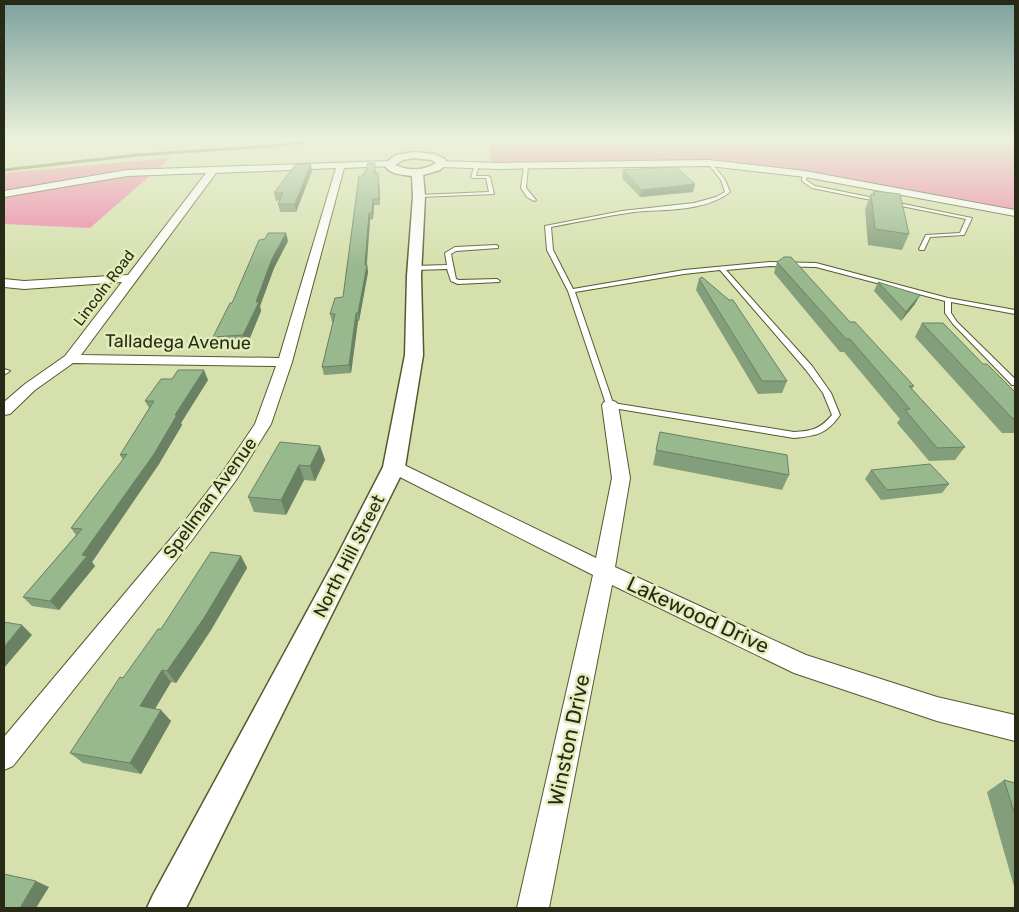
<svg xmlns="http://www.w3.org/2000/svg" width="1019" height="912" font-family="Rubik,sans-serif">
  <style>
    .forest { fill: #f081aa }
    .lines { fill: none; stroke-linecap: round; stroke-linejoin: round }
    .stream { stroke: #5f6a26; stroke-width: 3 }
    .service-casing { stroke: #535b2e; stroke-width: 2 }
    .minor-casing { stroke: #535b2e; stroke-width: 2 }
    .tertiary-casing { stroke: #535b2e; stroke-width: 3 }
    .service { fill: #fff; fill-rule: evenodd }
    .minor { fill: #fff; fill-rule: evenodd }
    .tertiary { fill: #fff; fill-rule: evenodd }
    .wall { fill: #839e7a }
    .shaded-wall { fill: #6a8163 }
    .building { fill: #98b88e; stroke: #6a8163 }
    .labels { text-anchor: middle; stroke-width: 5; stroke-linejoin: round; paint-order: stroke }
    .far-street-label { font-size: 15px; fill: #262a16; stroke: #e2edba }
    .street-label { font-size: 18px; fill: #262a16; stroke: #e2edba }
    .near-street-label { font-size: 21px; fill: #262a16; stroke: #e2edba }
  </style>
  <rect width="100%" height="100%" fill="#d5e0ad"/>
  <g class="forest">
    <path d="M 489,140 L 1015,140 L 1015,214 L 785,168 L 719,163 L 492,168 Z"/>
    <path d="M 170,158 L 90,228 L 4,224 L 4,173 Z"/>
  </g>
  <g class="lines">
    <path class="stream" d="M 4,170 L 137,155 L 271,146 L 320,140"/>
    <defs>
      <g id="service">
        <path d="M 707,162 L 711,162 L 725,180 L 730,192 C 704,212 665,209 634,212 C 606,216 578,222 551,227 L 553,250 L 573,289 L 684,270 L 769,262 L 816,263 L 948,298 L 1015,310 L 1015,314 L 951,302 L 951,313 L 957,322 L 1015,379 L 1015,385 L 1012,385 L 953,324 L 945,313 L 945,301 L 816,267 L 769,266 L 726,270 L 812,366 L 831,393 L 840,415 C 827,434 816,436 794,438 L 607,407 L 568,291 L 547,250 L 545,226 L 622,211 L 694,203 L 716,197 L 725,192 L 721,180 ZM 720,270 L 806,370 L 823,393 L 832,415 C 820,429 812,431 794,432 L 613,403 L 575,292 L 684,274 Z"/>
        <path d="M 475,164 L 479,165 L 476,176 L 488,176 L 490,177 L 494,194 L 419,197 L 417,196 L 419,195 L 489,192 L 486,178 L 473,178 L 471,177 Z"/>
        <path d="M 526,165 L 528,166 L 526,188 L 536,200 L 534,201 L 527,197 L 521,188 L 524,166 Z"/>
        <path d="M 803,173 L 807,174 L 806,180 L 815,186 L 972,218 L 964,235 L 930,237 L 924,250 L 920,250 L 919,249 L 926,235 L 960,233 L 966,219 L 812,188 L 802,181 Z"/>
        <path d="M 496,245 L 498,246 L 498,248 L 456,251 L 451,254 L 456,279 L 459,280 L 497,279 L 500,281 L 499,282 L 458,284 L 451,281 L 447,269 L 414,270 L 411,268 L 414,266 L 447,265 L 445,253 L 455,247 Z"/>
        <path d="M 4,369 L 10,371 L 4,375 Z"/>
      </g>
      <g id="minor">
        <path d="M 709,160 L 805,171 L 1015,210 L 1015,216 L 805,177 L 709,166 L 499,169 L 441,167 L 437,164 L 441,161 L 499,163 Z"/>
        <path d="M 389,161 L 392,162 L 392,166 L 344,168 L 292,362 L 271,424 L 236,480 L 192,540 L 13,766 L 4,770 L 4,737 L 178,530 L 224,470 L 255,424 L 276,366 L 73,363 L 35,390 L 10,414 L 4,415 L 4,402 L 25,384 L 65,356 L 122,282 L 24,289 L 4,287 L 4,279 L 24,281 L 128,275 L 206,173 L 127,176 L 4,197 L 4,191 L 127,170 ZM 336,168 L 279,358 L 81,355 L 216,173 Z"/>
        <path d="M 610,400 L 616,402 L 618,405 L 630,478 L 615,567 L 806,655 L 937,697 L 1015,715 L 1015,741 L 937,721 L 794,673 L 612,585 L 549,908 L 517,908 L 593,575 L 388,471 L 385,467 L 388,463 L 394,461 L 400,463 L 596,558 L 612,478 L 602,405 L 604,402 Z"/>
      </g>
      <path id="tertiary" d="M 414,152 L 434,154 L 445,159 L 446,164 L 440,170 L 423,175 L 425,196 L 421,276 L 423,355 L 405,467 L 186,908 L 147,908 L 153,895 L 335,560 L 383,467 L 405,355 L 407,276 L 413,196 L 412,176 C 402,175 388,174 384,164 L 396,155 ZM 414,158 L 432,160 L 436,163 C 424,171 408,171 395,165 L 403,160 Z"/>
    </defs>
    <use href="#service" class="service-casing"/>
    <use href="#minor" class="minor-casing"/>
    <use href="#tertiary" class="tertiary-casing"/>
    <use href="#service" class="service"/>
    <use href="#minor" class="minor"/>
    <use href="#tertiary" class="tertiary"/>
  </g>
  <g class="wall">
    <path d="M 376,169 L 376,173 L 379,179 L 380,205 L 374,205 L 373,219 L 370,220 L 367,265 L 368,272 L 359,321 L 358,321 L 351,373 L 324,375 L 322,367 L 333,322 L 332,322 L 330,314 L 343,297 L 363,176 Z"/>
    <path d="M 623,170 L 695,184 L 693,192 L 640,197 L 622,178 Z"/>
    <path d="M 312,171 L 296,212 L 280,212 L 278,204 L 280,200 L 276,201 L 274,193 Z"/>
    <path d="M 874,191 L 909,234 L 902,250 L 868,245 L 865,209 L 871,194 L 872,195 Z"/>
    <path d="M 288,241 L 274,268 L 260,306 L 261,311 L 247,345 L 217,346 L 213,337 Z"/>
    <path d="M 777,262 L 850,322 L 914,386 L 912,389 L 965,447 L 955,460 L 929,461 L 897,423 L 900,419 L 844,352 L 840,352 L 774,273 Z"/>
    <path d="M 699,279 L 729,300 L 787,381 L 782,393 L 758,394 L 696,290 Z"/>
    <path d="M 878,282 L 915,304 L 901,321 L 874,291 Z"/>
    <path d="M 922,323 L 983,364 L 1015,392 L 1015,433 L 1002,433 L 915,337 Z"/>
    <path d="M 208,380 L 181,423 L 182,425 L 159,464 L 92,562 L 95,566 L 59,610 L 32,606 L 23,597 L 76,535 L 71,528 L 123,460 L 120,455 L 149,408 L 145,401 Z"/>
    <path d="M 660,432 L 789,475 L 782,490 L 653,465 Z"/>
    <path d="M 320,446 L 325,460 L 315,481 L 304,480 L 286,515 L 254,512 L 248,497 Z"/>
    <path d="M 871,470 L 949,484 L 942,493 L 881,500 L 865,479 Z"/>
    <path d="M 241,556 L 247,568 L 211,630 L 176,683 L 171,682 L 155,709 L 171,721 L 141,774 L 83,763 L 70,753 L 123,678 L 161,629 Z"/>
    <path d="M 1004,780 L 1015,783 L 1015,890 L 987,792 Z"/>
  </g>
  <g class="shaded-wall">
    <path d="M 311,164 L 312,171 L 296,212 L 295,204 Z"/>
    <path d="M 378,173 L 379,179 L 380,205 L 379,199 Z"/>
    <path d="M 695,184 L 693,192 L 640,197 L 641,190 Z"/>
    <path d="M 373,199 L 374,205 L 373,219 L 372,213 Z"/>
    <path d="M 369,213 L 370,220 L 366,268 L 367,265 L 368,272 L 359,321 L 358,313 Z"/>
    <path d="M 286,233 L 288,241 L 274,268 L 260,306 L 261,311 L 247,345 L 243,335 L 272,259 Z"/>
    <path d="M 920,295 L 915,304 L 901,321 L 906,312 Z"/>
    <path d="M 356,313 L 358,321 L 351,373 L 349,365 Z"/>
    <path d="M 204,370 L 208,380 L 181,423 L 182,425 L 159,464 L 92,562 L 95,566 L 59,610 L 50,601 L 82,555 L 175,415 Z"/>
    <path d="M 320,446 L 325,460 L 315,481 L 310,466 Z"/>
    <path d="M 299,465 L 304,480 L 286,515 L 281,500 Z"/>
    <path d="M 241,556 L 247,568 L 211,630 L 176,683 L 167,671 Z"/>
    <path d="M 22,625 L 32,635 L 4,668 L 4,647 Z"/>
    <path d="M 162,670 L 171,682 L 150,717 L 140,706 Z"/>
    <path d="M 161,710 L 171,721 L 141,774 L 130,763 Z"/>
    <path d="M 36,881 L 49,887 L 36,908 L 20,908 Z"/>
  </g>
  <g class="building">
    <path d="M 368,163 L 375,163 L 374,173 L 378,173 L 379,199 L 373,199 L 372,213 L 369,213 L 365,265 L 367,265 L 358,313 L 356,313 L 349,365 L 322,367 L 335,314 L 330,314 L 335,298 L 343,297 L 359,176 L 363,176 L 363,174 L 365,173 Z"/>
    <path d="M 296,164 L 311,164 L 295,204 L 278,204 L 283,193 L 274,193 Z"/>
    <path d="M 676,167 L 695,184 L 641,190 L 623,170 Z"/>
    <path d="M 874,191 L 900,194 L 909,234 L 875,229 L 871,194 L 874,195 Z"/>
    <path d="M 268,233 L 286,233 L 272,259 L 256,302 L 259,302 L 243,335 L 213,337 L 230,303 L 232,303 L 259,240 L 265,239 Z"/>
    <path d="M 784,257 L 791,257 L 850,322 L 855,322 L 914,386 L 909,386 L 965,447 L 937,448 L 905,410 L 910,409 L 850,339 L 846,339 L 777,262 Z"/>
    <path d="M 702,277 L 729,300 L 733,300 L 787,381 L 762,381 L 699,279 Z"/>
    <path d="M 878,282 L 920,295 L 906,312 Z"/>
    <path d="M 922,323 L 943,323 L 983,364 L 987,364 L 1015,392 L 1015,418 L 1012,418 Z"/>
    <path d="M 178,370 L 204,370 L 175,415 L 177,415 L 154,454 L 82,555 L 87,556 L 50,601 L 23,597 L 82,529 L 71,528 L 127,454 L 120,455 L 154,401 L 145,401 L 161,379 L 172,379 Z"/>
    <path d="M 660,432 L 787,455 L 789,475 L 656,450 Z"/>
    <path d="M 280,442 L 320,446 L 310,466 L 299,465 L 281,500 L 248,497 Z"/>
    <path d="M 930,464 L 949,484 L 887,490 L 871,470 Z"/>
    <path d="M 211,552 L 241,556 L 204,618 L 167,671 L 162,670 L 140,706 L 161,710 L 130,763 L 70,753 L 120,677 L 123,678 L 158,629 L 161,629 Z"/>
    <path d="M 4,622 L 22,625 L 4,647 Z"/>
    <path d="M 1004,780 L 1015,783 L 1015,815 Z"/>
    <path d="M 4,874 L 36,881 L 20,908 L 4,908 Z"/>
  </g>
  <linearGradient id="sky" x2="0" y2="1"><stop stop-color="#7ba19d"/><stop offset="0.52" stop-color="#ecf1da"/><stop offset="1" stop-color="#ecf1da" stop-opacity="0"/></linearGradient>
  <rect width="1019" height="268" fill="url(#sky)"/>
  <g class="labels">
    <g class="far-street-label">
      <text transform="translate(104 288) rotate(-53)" y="5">Lincoln Road</text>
    </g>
    <g class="street-label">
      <text transform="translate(178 342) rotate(1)" y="6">Talladega Avenue</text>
      <text transform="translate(210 498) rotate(-54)" y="6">Spellman Avenue</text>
      <text transform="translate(349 556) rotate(-63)" y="6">North Hill Street</text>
    </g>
    <g class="near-street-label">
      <text transform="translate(698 615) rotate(25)" y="7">Lakewood Drive</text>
      <text transform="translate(569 740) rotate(-78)" y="7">Winston Drive</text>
    </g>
  </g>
  <rect width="1019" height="912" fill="none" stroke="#262a16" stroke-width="10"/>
</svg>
